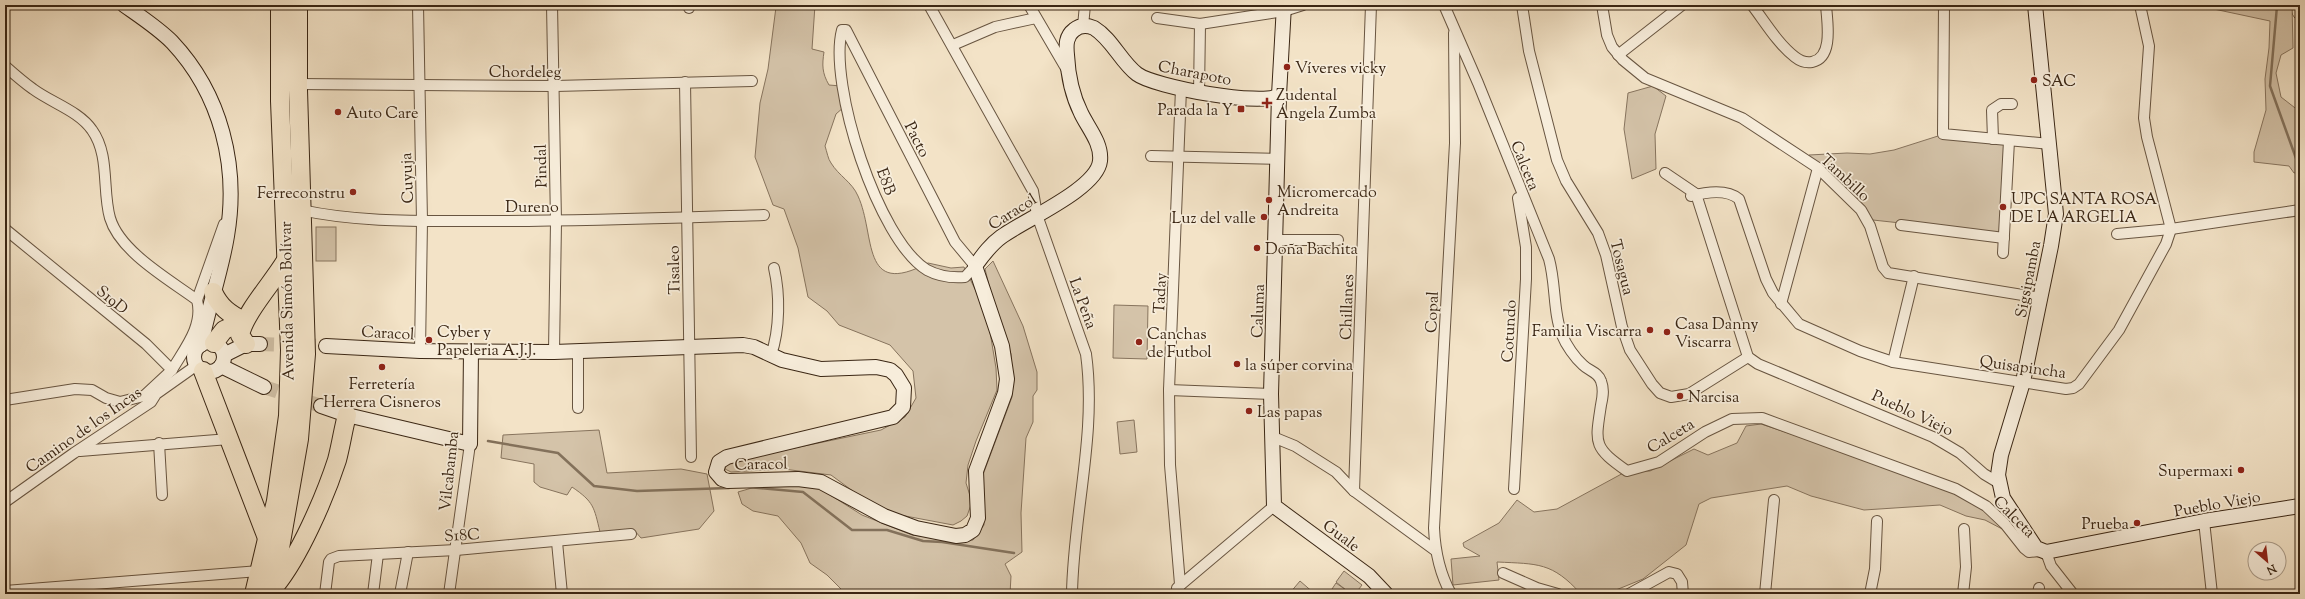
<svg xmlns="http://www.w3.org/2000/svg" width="2305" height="599" font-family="'Sorts Mill Goudy',serif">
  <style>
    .green { fill: #d4c3a9; stroke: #87745e }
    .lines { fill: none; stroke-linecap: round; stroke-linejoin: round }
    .stream { stroke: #83715b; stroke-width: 2.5 }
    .secondary-tunnel { stroke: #cebda3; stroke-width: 14; stroke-dasharray: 14 7; stroke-linecap: butt }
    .street-casing { stroke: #685541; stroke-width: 12 }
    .secondary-casing { stroke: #3a2614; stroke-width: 16 }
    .primary-casing { stroke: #3a2614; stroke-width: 16 }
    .highway-casing { stroke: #3a2614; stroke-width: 20 }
    .street { stroke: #f7eddb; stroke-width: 10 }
    .secondary { stroke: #f7eddb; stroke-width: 14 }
    .primary { stroke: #f3e3c7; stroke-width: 15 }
    .highway { stroke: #f3e3c7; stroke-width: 18 }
    .poi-dot { fill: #8f2418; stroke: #f7eddb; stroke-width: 1.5 }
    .labels { text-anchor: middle; stroke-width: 3.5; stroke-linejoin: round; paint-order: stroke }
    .poi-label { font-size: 16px; fill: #3a2614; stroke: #f7eddb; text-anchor: start }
    .street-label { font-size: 16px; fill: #3a2614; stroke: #f7eddb }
  </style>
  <rect width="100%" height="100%" fill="#f3e3c7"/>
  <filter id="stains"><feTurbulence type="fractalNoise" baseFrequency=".005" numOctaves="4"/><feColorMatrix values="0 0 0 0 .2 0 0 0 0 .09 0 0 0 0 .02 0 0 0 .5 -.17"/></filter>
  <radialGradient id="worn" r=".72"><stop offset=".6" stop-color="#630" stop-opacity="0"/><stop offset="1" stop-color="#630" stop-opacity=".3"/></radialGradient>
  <g class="green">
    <path d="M 779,5 L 815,5 L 812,49 L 824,52 C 822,65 822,73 829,85 L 841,86 L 844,107 L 836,114 L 825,146 C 827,152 828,159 831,163 C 839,176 852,182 858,196 C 876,235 860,299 928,263 L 951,268 L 964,267 L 983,305 L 989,326 L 996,368 L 997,390 L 976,441 L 968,465 L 966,483 L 972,502 L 967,516 L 961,521 L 953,525 L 900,515 L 865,500 L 831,475 L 783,469 L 731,472 L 725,469 L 727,462 L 881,430 L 905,417 L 916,398 L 913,371 L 890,345 L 839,325 L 827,311 L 808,297 L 798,248 L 784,209 L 773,205 L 755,157 L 760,103 L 768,69 L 776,7 Z"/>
    <path d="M 2195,5 L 2292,5 L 2293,48 L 2281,55 L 2276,73 L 2281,97 L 2299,111 L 2300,172 L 2294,173 L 2289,166 L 2254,162 L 2254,152 L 2266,110 L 2265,79 L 2269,48 L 2270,21 Z"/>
    <path d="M 1653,86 L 1666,96 L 1655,134 L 1656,169 L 1632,179 L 1624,129 L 1628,93 Z"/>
    <path d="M 1938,136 L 2007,143 L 2001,234 L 1873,220 L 1846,188 L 1808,158 L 1809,155 L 1847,153 L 1870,154 L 1894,150 Z"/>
    <rect x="316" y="227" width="20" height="34"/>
    <path d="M 993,261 L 1023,326 L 1037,372 L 1037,390 L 1033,396 L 1033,422 L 1026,438 L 1021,513 L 1022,552 L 1005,564 L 1011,576 L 1010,594 L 846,594 L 827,575 L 810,563 L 801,543 L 778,516 L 753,511 L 742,504 L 738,492 L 769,483 L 816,486 L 862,515 L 912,535 L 959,541 L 973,540 L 984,525 L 981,480 L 1012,397 L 1011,354 L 996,313 L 985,269 Z"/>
    <path d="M 1114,305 L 1148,306 L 1147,359 L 1113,358 Z"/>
    <path d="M 1134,420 L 1137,452 L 1120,454 L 1117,422 Z"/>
    <path d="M 1761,424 L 1939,483 L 1984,506 L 2006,531 L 1985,520 L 1966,516 L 1940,505 L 1864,510 L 1811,496 L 1787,486 L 1711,498 L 1699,504 L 1686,545 L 1643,579 L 1606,594 L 1581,594 C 1552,562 1538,564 1497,562 L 1499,580 L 1453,585 L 1451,559 L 1480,556 L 1464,547 L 1463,543 L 1499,523 L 1517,500 L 1534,512 L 1557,509 L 1627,471 L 1650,471 L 1694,449 L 1708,455 L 1737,443 L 1746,426 Z"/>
    <path d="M 599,430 L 607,473 L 681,469 L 707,474 L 714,511 L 699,529 L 641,538 L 634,530 L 600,532 C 594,507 594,502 572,487 L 567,495 L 540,487 L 534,482 L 534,464 L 501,458 L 503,435 Z"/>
    <path d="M 1344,571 L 1362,585 L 1355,594 L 1332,594 L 1330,592 L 1336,583 L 1346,590 L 1336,582 Z"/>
    <path d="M 1300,581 L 1315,594 L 1289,594 Z"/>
  </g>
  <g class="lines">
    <g class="stream">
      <path d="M 2274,5 L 2277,6 L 2270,86 L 2297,161"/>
      <path d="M 488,441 L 558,453 L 594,486 L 637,491 L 729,488"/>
      <path d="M 748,487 L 803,492 L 852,530 L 887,530 L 923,541 L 942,542 L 1014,553"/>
    </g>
    <g class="secondary-tunnel">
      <path d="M 260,344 L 326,346"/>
      <path d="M 264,387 L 321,406"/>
    </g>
    <defs>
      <g id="street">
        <path d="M 418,5 L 422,221 L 420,351"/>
        <path d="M 552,5 L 556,222 L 554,352"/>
        <path d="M 929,5 L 1033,191 L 1037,215 L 1086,354 C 1097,434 1073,515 1072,594"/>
        <path d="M 1029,5 L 1067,70"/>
        <path d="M 1444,5 L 1478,83 L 1549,259 C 1556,284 1553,313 1562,335 C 1566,345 1575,358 1583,365 C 1589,371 1598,372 1601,381 C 1604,389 1603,396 1601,405 C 1595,444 1593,447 1627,471 L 1659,462 L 1705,432 L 1732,419 L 1762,418 L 1956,489 L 1986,506 L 2005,524 L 2024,548 L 2029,552 L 2041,551"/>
        <path d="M 1522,5 L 1529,51 L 1557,160 L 1566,181 L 1598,233 L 1606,255 L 1622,327 L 1630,350 L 1652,384 L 1660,393 L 1671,397 L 1689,394 L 1748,357"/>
        <path d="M 1602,5 L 1607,35 L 1612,47 L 1623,60 L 1645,78 L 1742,118 L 1818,168 L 1861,210 L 1870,226 L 1883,267 L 1888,273 L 2041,298"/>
        <path d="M 1752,5 C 1765,22 1778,44 1795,57 C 1800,61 1806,63 1812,62 C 1834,58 1827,21 1826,5"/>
        <path d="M 1944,5 L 1943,134 L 2050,144"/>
        <path d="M 689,8 L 689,5"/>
        <path d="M 1157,18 L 1200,24 L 1284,11 L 1303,5"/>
        <path d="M 1083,26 L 1085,5"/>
        <path d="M 842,30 L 846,30 L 955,242 L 975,266 L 965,277 C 952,278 940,277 927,270 C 878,240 828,84 842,30 Z"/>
        <path d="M 953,45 L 995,27 L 1036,18"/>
        <path d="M 1618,55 L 1682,5"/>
        <path d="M 5,66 C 14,74 23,82 33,89 C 52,103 79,111 92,130 C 110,155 102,190 110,218 C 120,252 170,280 197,300 C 204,326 184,349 172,370"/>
        <path d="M 685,82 L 691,457"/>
        <path d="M 298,84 L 555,86 L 752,81"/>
        <path d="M 1199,93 L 1200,24"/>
        <path d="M 1993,139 L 1992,110 L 2001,104 L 2012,104"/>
        <path d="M 1151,156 L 1279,159"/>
        <path d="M 1665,173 L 1696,194 L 1748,357 L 1758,364 L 1933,437 L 1960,453 L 1984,474 L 1999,483"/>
        <path d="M 1691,196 C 1706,192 1727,189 1739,199 L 1766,279 L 1773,293 L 1799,324 L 1860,351 L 1893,362 L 2066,389 L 2073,388 L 2079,384 L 2119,330 L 2166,244 L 2171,229 L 2147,137 L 2144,118 L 2149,46 L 2140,5"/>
        <path d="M 301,210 C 356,222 414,221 470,221 C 568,222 666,218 764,215"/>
        <path d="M 1901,225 L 2004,238"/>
        <path d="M 5,229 L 146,344 L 172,370 L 144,396"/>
        <path d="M 2117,234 L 2171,229 L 2300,210"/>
        <path d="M 1276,240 L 1338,240"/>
        <path d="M 2003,253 L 2009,141"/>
        <path d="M 197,300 L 224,224"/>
        <path d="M 1781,304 L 1818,168"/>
        <path d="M 771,355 C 780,329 780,294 774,268"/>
        <path d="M 1893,362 L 1914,276"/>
        <path d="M 1169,390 L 1271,394"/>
        <path d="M 5,400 L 75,389 L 92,390 L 106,398 L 120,402 L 144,396 L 148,399"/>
        <path d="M 578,408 L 578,351"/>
        <path d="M 1273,437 L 1295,446 L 1336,472 L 1354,491 L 1436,551"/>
        <path d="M 159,443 L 162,495"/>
        <path d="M 80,451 L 229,439"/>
        <path d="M 1514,489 L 1526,279 L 1526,247 L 1518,198"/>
        <path d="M 1354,491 L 1371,5"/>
        <path d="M 5,502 L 74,453 L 151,402 L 156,394 L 197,365"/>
        <path d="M 2204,521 L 2212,594"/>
        <path d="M 557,542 L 562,594"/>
        <path d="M 2046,552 L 2051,566 L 2073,594"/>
        <path d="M 1503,573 L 1537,588 L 1558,594"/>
        <path d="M 1177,588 L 1274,506"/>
        <path d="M 5,591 L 260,571"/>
        <path d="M 325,594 L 329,562 L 331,559 L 339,556 L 456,550 L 631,534"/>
        <path d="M 373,594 L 378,554"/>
        <path d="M 400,594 L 408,552"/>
        <path d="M 449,594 L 470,444"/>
        <path d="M 1177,594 L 1180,584 L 1170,465 L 1169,390 L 1181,89"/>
        <path d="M 1451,594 C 1440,574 1435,551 1434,528 L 1455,143 L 1454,33"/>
        <path d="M 1629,594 L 1669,572 L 1677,574 L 1682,582 L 1683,594"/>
        <path d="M 1765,594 L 1774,500"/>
        <path d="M 1870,594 L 1875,569 L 1877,521"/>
        <path d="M 1963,594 L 1966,567 L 1964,529"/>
        <path d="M 2038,594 L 2039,588"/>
      </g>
      <g id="secondary">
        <path d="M 124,5 C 141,17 158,28 172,42 C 221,94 239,166 227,236 C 221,273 208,308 201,345"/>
        <path d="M 1284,5 L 1279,95 L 1271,394 L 1274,506 L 1369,576 L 1386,594"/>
        <path d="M 2035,5 L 2056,214 L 2051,246 L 2023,382 L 2001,455 L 1998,475 L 2003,498 L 2036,548 L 2046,552 L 2204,521 L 2300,506"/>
        <circle cx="209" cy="357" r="15"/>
        <path d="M 326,346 L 420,351 L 554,352 L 743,345 L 754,347 L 782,360 L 821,369 L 876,367 L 890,370 L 896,375 L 904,388 L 903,407 L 893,417 L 727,457 L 719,462 L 716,472 L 722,479 L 728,481 L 798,479 L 821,482 L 884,516 L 916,528 L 956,536 L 965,535 L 973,530 L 978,518 L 976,471 L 1005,393 L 1007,379 L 1002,346 L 975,266 C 983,255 990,245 1001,237 C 1024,220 1097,189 1100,161 C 1102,143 1088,128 1081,113 C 1072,95 1068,75 1067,55 C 1066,45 1066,36 1074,30 C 1080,25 1087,25 1094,28 C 1112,39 1121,62 1137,74 C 1154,87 1264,107 1279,95"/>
        <path d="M 224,355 L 246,344 L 260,344"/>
        <path d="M 221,366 L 264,387"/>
        <path d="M 321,406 L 347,415 L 470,444 L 471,351"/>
      </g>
      <path id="primary" d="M 2300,5 L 2300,12"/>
      <g id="highway">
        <path d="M 213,292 C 220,307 229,314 244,321"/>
        <path d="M 214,343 L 224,330 L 244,321"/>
        <path d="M 246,344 L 240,335 C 244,314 273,282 285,262"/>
        <path d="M 203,371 L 267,538"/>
        <path d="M 275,586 C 299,557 325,497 337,460 C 341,445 343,430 347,415"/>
        <path d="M 254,594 L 276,501 L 288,416 L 290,350 L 280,101 L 280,5"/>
        <path d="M 272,594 L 299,439 L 306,354 L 298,90 L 298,5"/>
      </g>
    </defs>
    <use href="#street" class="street-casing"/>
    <use href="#secondary" class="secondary-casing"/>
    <use href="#primary" class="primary-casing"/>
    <use href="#highway" class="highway-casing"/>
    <use href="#street" class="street"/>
    <use href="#secondary" class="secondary"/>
    <use href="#primary" class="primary"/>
    <use href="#highway" class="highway"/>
  </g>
  <g class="poi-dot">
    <circle cx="1287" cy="67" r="4"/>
    <circle cx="2034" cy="80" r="4"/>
    <path d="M1265 97h4v4h4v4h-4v4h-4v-4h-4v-4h4z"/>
    <rect x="1237" y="105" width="8" height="8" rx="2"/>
    <circle cx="338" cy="112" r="4"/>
    <circle cx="353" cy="192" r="4"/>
    <circle cx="1269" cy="200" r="4"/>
    <circle cx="2003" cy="207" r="4"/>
    <circle cx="1264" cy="217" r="4"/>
    <circle cx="1257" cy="248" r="4"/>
    <circle cx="1650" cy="330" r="4"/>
    <circle cx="1667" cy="332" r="4"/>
    <circle cx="429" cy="340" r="4"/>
    <circle cx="1139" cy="342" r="4"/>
    <circle cx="1237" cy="364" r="4"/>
    <circle cx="382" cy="367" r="4"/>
    <circle cx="1680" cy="396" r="4"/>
    <circle cx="1249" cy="411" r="4"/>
    <circle cx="2241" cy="470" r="4"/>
    <circle cx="2137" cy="523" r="4"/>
  </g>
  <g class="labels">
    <g class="poi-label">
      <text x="1295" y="73">Víveres vicky</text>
      <text x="2042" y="86">SAC</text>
      <text x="1276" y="100">Zudental<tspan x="1276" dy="18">Ángela Zumba</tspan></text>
      <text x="1233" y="115" text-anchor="end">Parada la Y</text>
      <text x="346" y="118">Auto Care</text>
      <text x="1277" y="197">Micromercado<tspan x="1277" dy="18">Andreita</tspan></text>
      <text x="345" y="198" text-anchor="end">Ferreconstru</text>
      <text x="2011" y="204">UPC SANTA ROSA<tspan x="2011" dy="18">DE LA ARGELIA</tspan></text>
      <text x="1256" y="223" text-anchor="end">Luz del valle</text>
      <text x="1265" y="254">Doña Bachita</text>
      <text x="1675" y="329">Casa Danny<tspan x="1675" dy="18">Viscarra</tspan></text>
      <text x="1642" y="336" text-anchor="end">Familia Viscarra</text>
      <text x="437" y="337">Cyber y<tspan x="437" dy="18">Papeleria A.J.J.</tspan></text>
      <text x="1147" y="339">Canchas<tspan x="1147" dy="18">de Futbol</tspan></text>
      <text x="1245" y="370">la súper corvina</text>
      <text x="382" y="389" text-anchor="middle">Ferretería<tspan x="382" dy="18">Herrera Cisneros</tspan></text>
      <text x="1688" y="402">Narcisa</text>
      <text x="1257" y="417">Las papas</text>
      <text x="2233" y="476" text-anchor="end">Supermaxi</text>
      <text x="2129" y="529" text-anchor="end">Prueba</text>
    </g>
    <g class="street-label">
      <text x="525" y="77">Chordeleg</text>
      <text transform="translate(1195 72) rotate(11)" y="6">Charapoto</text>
      <text transform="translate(918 139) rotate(63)" y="6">Pacto</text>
      <text transform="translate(1526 165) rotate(68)" y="6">Calceta</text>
      <text transform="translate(540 166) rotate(-91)" y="6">Pindal</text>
      <text transform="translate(1846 177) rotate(43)" y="6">Tambillo</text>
      <text transform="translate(406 178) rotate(-92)" y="6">Cuyuja</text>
      <text transform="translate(887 181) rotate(69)" y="6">E8B</text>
      <text x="532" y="212">Dureno</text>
      <text transform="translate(1012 211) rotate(-32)" y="6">Caracol</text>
      <text transform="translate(1623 267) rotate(76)" y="6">Tosagua</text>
      <text transform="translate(673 270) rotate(-91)" y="6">Tisaleo</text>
      <text transform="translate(2027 279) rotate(-79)" y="6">Sigsipamba</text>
      <text transform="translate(1159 293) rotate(-87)" y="6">Taday</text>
      <text transform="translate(113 299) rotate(39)" y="6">S19D</text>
      <text transform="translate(286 301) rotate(-91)" y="6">Avenida Simón Bolívar</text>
      <text transform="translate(1084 303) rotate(70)" y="6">La Peña</text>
      <text transform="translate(1346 307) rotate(-88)" y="6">Chillanes</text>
      <text transform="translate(1257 311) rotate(-88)" y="6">Caluma</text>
      <text transform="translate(1431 312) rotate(-87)" y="6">Copal</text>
      <text transform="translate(1508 331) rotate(-87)" y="6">Cotundo</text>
      <text transform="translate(388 332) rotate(3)" y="6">Caracol</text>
      <text transform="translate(2023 366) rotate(8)" y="6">Quisapincha</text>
      <text transform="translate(1913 412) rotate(25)" y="6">Pueblo Viejo</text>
      <text transform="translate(83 429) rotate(-35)" y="6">Camino de los Incas</text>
      <text transform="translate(1670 435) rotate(-31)" y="6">Calceta</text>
      <text transform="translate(761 463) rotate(-1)" y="6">Caracol</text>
      <text transform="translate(448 471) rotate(-84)" y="6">Vilcabamba</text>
      <text transform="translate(2217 503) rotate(-10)" y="6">Pueblo Viejo</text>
      <text transform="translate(2015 516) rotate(45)" y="6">Calceta</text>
      <text transform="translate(462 534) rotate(-4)" y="6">S18C</text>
      <text transform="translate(1342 535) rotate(37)" y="6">Guale</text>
    </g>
  </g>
  <rect width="2305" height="599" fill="none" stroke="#f3e3c7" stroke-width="20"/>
  <rect x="6" y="6" width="2293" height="587" fill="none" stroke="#3a2614" stroke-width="2"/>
  <rect x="10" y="10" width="2285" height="579" fill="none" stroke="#3a2614"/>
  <g transform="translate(2267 561) rotate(152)"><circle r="19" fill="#f7eddb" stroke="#ab9d8b"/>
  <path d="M0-3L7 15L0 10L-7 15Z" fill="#8f2418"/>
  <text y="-6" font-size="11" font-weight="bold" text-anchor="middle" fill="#3a2614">N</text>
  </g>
  <rect width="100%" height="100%" filter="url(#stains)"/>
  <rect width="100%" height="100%" fill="url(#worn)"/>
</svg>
